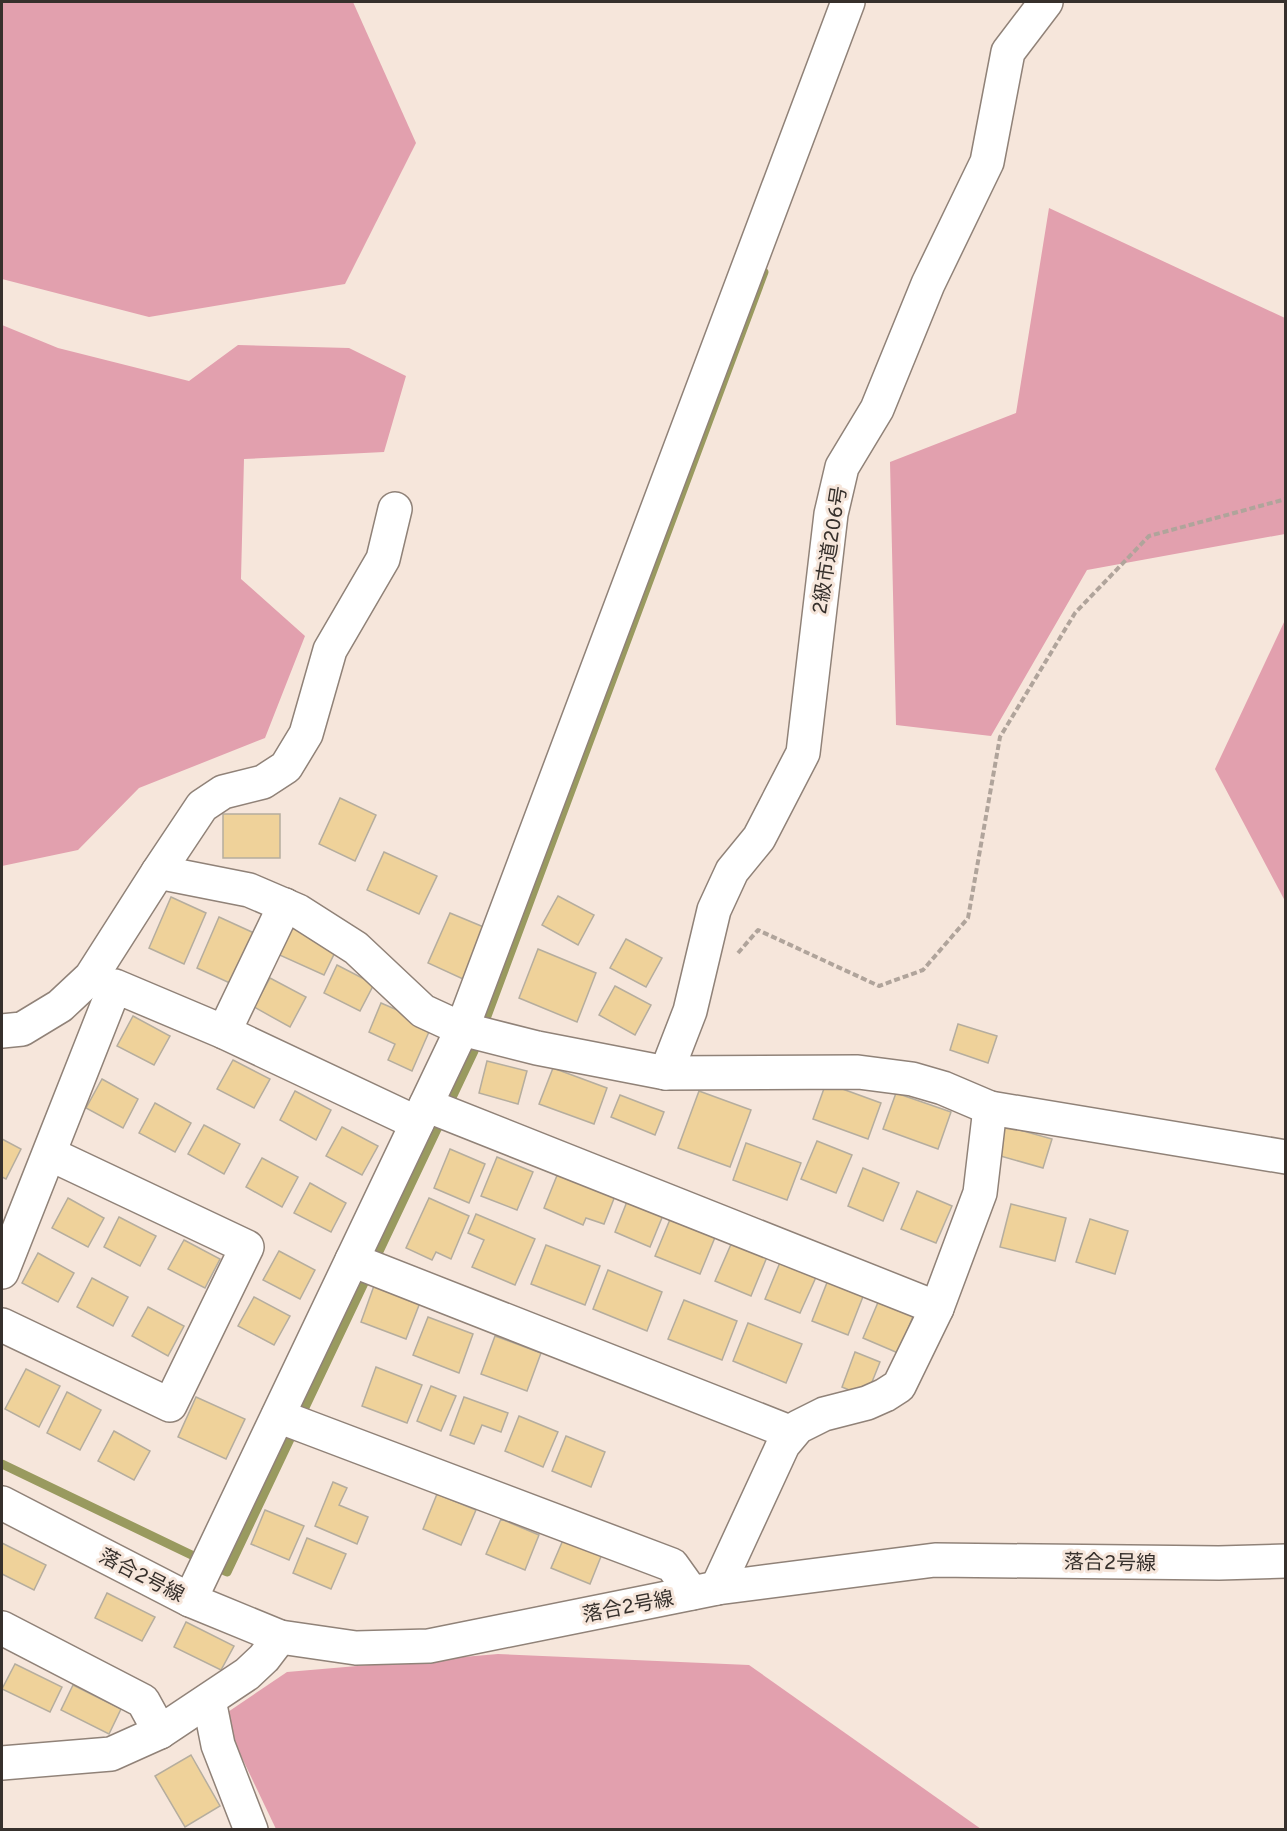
<svg xmlns="http://www.w3.org/2000/svg" width="1287" height="1831" font-family="Overpass,'Noto Sans JP',sans-serif">
  <style>
    .forest { fill: #e2a0ae }
    .lines { fill: none; stroke-linecap: round; stroke-linejoin: round }
    .stream { stroke: #999a5f; stroke-width: 9 }
    .building { fill: #efd29a; stroke: #b5ad9e; stroke-width: 1.5 }
    .street-casing { stroke: #908278; stroke-width: 36 }
    .secondary-casing { stroke: #908278; stroke-width: 36 }
    .path { stroke: #b0a49b; stroke-width: 4; stroke-dasharray: 6 3; stroke-linecap: butt }
    .street { stroke: #fff; stroke-width: 33 }
    .secondary { stroke: #fff; stroke-width: 33 }
    .labels { text-anchor: middle; stroke-width: 6; stroke-linejoin: round; paint-order: stroke }
    .street-label { font-size: 20px; fill: #36302c; stroke: #f6e6db }
  </style>
  <rect width="100%" height="100%" fill="#f6e6db"/>
  <g class="forest">
    <path d="M 2,2 L 353,2 L 416,143 L 345,284 L 149,317 L 2,279 Z"/>
    <path d="M 1049,208 L 1285,318 L 1285,534 L 1087,570 L 991,736 L 896,725 L 890,462 L 1016,413 Z"/>
    <path d="M 2,325 L 58,348 L 189,381 L 238,345 L 349,348 L 406,376 L 384,452 L 244,459 L 241,579 L 305,636 L 265,738 L 139,788 L 78,850 L 2,866 Z"/>
    <path d="M 1285,620 L 1285,901 L 1215,769 Z"/>
    <path d="M 498,1654 L 749,1665 L 981,1829 L 276,1829 L 222,1716 L 287,1672 Z"/>
  </g>
  <g class="lines">
    <path class="stream" d="M 2,1464 L 227,1572 L 474,1051 L 764,272"/>
  </g>
  <g class="building">
    <path d="M 340,798 L 376,815 L 355,861 L 319,844 Z"/>
    <rect x="223" y="814" width="57" height="44"/>
    <path d="M 384,852 L 437,876 L 419,914 L 367,890 Z"/>
    <path d="M 558,896 L 594,915 L 578,945 L 542,925 Z"/>
    <path d="M 171,897 L 206,913 L 184,964 L 149,948 Z"/>
    <path d="M 450,913 L 486,928 L 463,979 L 428,963 Z"/>
    <path d="M 219,917 L 254,933 L 232,984 L 197,968 Z"/>
    <path d="M 288,926 L 337,948 L 324,975 L 275,953 Z"/>
    <path d="M 626,939 L 662,958 L 646,987 L 610,968 Z"/>
    <path d="M 538,949 L 596,973 L 577,1022 L 519,998 Z"/>
    <path d="M 337,965 L 374,984 L 360,1011 L 324,993 Z"/>
    <path d="M 270,978 L 306,997 L 290,1027 L 254,1007 Z"/>
    <path d="M 615,986 L 651,1005 L 635,1035 L 599,1015 Z"/>
    <path d="M 381,1003 L 432,1025 L 412,1071 L 388,1060 L 395,1044 L 369,1032 Z"/>
    <path d="M 133,1016 L 170,1036 L 154,1065 L 117,1046 Z"/>
    <path d="M 958,1024 L 997,1036 L 988,1063 L 950,1050 Z"/>
    <path d="M 233,1060 L 270,1079 L 254,1108 L 217,1089 Z"/>
    <path d="M 487,1061 L 527,1071 L 518,1104 L 479,1093 Z"/>
    <path d="M 553,1068 L 607,1088 L 594,1124 L 539,1104 Z"/>
    <path d="M 102,1079 L 138,1099 L 123,1128 L 86,1108 Z"/>
    <path d="M 826,1083 L 881,1103 L 868,1139 L 813,1119 Z"/>
    <path d="M 295,1091 L 331,1110 L 316,1140 L 280,1120 Z"/>
    <path d="M 699,1091 L 751,1110 L 730,1167 L 678,1148 Z"/>
    <path d="M 896,1093 L 951,1112 L 938,1149 L 883,1129 Z"/>
    <path d="M 620,1095 L 664,1112 L 655,1135 L 611,1117 Z"/>
    <path d="M 155,1103 L 191,1123 L 175,1152 L 139,1133 Z"/>
    <path d="M 204,1125 L 240,1144 L 224,1174 L 188,1154 Z"/>
    <path d="M 1005,1126 L 1052,1139 L 1043,1168 L 997,1155 Z"/>
    <path d="M 342,1127 L 378,1146 L 362,1175 L 326,1156 Z"/>
    <path d="M 2,1139 L 21,1149 L 6,1179 L 2,1177 Z"/>
    <path d="M 817,1141 L 852,1155 L 836,1193 L 801,1179 Z"/>
    <path d="M 746,1143 L 801,1163 L 787,1200 L 733,1180 Z"/>
    <path d="M 450,1149 L 485,1164 L 469,1203 L 434,1188 Z"/>
    <path d="M 497,1157 L 533,1172 L 517,1210 L 481,1196 Z"/>
    <path d="M 262,1158 L 298,1177 L 282,1207 L 246,1187 Z"/>
    <path d="M 863,1168 L 899,1183 L 883,1221 L 848,1206 Z"/>
    <path d="M 558,1173 L 615,1196 L 604,1224 L 586,1218 L 583,1225 L 544,1208 Z"/>
    <path d="M 310,1183 L 346,1203 L 331,1232 L 294,1213 Z"/>
    <path d="M 917,1191 L 952,1206 L 936,1243 L 901,1229 Z"/>
    <path d="M 630,1194 L 666,1208 L 650,1247 L 615,1232 Z"/>
    <path d="M 68,1198 L 104,1218 L 88,1247 L 52,1228 Z"/>
    <path d="M 429,1198 L 469,1216 L 451,1259 L 436,1252 L 432,1260 L 406,1248 Z"/>
    <path d="M 1011,1204 L 1066,1218 L 1055,1261 L 1000,1247 Z"/>
    <path d="M 476,1214 L 535,1239 L 515,1285 L 472,1267 L 484,1240 L 468,1233 Z"/>
    <path d="M 119,1217 L 156,1236 L 140,1266 L 104,1247 Z"/>
    <path d="M 671,1217 L 716,1235 L 700,1274 L 655,1256 Z"/>
    <path d="M 1090,1219 L 1128,1231 L 1115,1274 L 1076,1262 Z"/>
    <path d="M 184,1240 L 220,1259 L 205,1288 L 168,1269 Z"/>
    <path d="M 732,1242 L 767,1257 L 751,1296 L 715,1281 Z"/>
    <path d="M 546,1245 L 600,1266 L 585,1305 L 531,1284 Z"/>
    <path d="M 279,1251 L 315,1270 L 300,1299 L 263,1280 Z"/>
    <path d="M 38,1253 L 74,1273 L 58,1302 L 22,1283 Z"/>
    <path d="M 781,1260 L 817,1275 L 800,1313 L 765,1299 Z"/>
    <path d="M 608,1270 L 662,1292 L 647,1331 L 593,1309 Z"/>
    <path d="M 92,1278 L 128,1297 L 113,1326 L 77,1307 Z"/>
    <path d="M 828,1280 L 864,1294 L 848,1335 L 812,1321 Z"/>
    <path d="M 375,1283 L 421,1300 L 406,1339 L 361,1322 Z"/>
    <path d="M 254,1297 L 290,1316 L 274,1345 L 238,1326 Z"/>
    <path d="M 684,1300 L 737,1321 L 722,1360 L 668,1339 Z"/>
    <path d="M 879,1300 L 914,1314 L 898,1353 L 863,1338 Z"/>
    <path d="M 148,1307 L 184,1326 L 168,1356 L 132,1336 Z"/>
    <path d="M 428,1317 L 473,1334 L 459,1373 L 413,1355 Z"/>
    <path d="M 748,1323 L 802,1344 L 786,1383 L 733,1361 Z"/>
    <path d="M 495,1336 L 541,1353 L 527,1391 L 481,1374 Z"/>
    <path d="M 855,1352 L 880,1362 L 866,1397 L 842,1387 Z"/>
    <path d="M 376,1367 L 422,1385 L 407,1423 L 362,1406 Z"/>
    <path d="M 26,1369 L 60,1386 L 39,1427 L 5,1409 Z"/>
    <path d="M 431,1386 L 456,1396 L 441,1431 L 417,1421 Z"/>
    <path d="M 67,1392 L 101,1410 L 80,1450 L 47,1433 Z"/>
    <path d="M 196,1397 L 245,1419 L 226,1459 L 178,1437 Z"/>
    <path d="M 464,1397 L 508,1413 L 501,1432 L 482,1425 L 474,1444 L 450,1435 Z"/>
    <path d="M 519,1416 L 558,1432 L 543,1467 L 505,1451 Z"/>
    <path d="M 114,1431 L 150,1451 L 134,1480 L 98,1461 Z"/>
    <path d="M 566,1436 L 605,1452 L 591,1487 L 552,1471 Z"/>
    <path d="M 333,1482 L 347,1488 L 339,1505 L 368,1517 L 357,1544 L 315,1526 Z"/>
    <path d="M 437,1494 L 476,1510 L 461,1545 L 423,1529 Z"/>
    <path d="M 265,1510 L 304,1526 L 289,1560 L 251,1544 Z"/>
    <path d="M 501,1519 L 539,1535 L 525,1570 L 486,1554 Z"/>
    <path d="M 566,1533 L 604,1549 L 590,1584 L 551,1568 Z"/>
    <path d="M 307,1538 L 346,1554 L 331,1589 L 293,1573 Z"/>
    <path d="M 2,1543 L 46,1565 L 34,1590 L 2,1574 Z"/>
    <path d="M 107,1593 L 155,1617 L 142,1641 L 95,1618 Z"/>
    <path d="M 186,1622 L 234,1646 L 221,1670 L 174,1647 Z"/>
    <path d="M 15,1664 L 62,1687 L 50,1712 L 2,1689 Z"/>
    <path d="M 73,1685 L 121,1709 L 109,1734 L 61,1710 Z"/>
    <path d="M 191,1755 L 220,1806 L 185,1827 L 155,1776 Z"/>
  </g>
  <g class="lines">
    <defs>
      <g id="street">
        <path d="M 158,872 L 249,890 L 298,911 L 356,948 L 423,1011 L 462,1029 L 537,1048 L 666,1073 L 858,1072 L 912,1079 L 943,1088 L 990,1108 L 1286,1157"/>
        <path d="M 2,1031 L 22,1029 L 60,1006 L 91,977 L 158,872 L 202,806 L 223,792 L 263,782 L 286,767 L 306,734 L 330,650 L 383,559 L 395,509"/>
        <path d="M 224,1032 L 285,905"/>
        <path d="M 426,1105 L 937,1308"/>
        <path d="M 352,1260 L 792,1433"/>
        <path d="M 2,1272 L 115,986 L 224,1032 L 417,1123"/>
        <path d="M 2,1325 L 170,1405 L 247,1247 L 50,1154"/>
        <path d="M 278,1416 L 672,1565 L 692,1593"/>
        <path d="M 717,1588 L 783,1445 L 798,1427 L 824,1414 L 867,1403 L 885,1395 L 899,1386 L 937,1308 L 980,1193 L 990,1108"/>
        <path d="M 190,1600 L 462,1029 L 848,2"/>
        <path d="M 2,1628 L 143,1701 L 160,1732"/>
        <path d="M 209,1700 L 218,1745 L 251,1830"/>
        <path d="M 2,1763 L 111,1754 L 160,1732 L 247,1674 L 264,1658 L 280,1637"/>
      </g>
      <g id="secondary">
        <path d="M 666,1073 L 690,1011 L 714,910 L 732,871 L 759,838 L 803,753 L 831,514 L 842,467 L 877,409 L 928,284 L 987,162 L 1008,52 L 1046,2"/>
        <path d="M 2,1503 L 190,1600 L 280,1637 L 356,1648 L 429,1646 L 717,1588 L 935,1560 L 1219,1563 L 1286,1561"/>
      </g>
    </defs>
    <use href="#street" class="street-casing"/>
    <use href="#secondary" class="secondary-casing"/>
    <path class="path" d="M 738,953 L 758,930 L 879,986 L 923,970 L 968,918 L 1000,737 L 1075,613 L 1149,536 L 1286,499"/>
    <use href="#street" class="street"/>
    <use href="#secondary" class="secondary"/>
  </g>
  <g class="labels">
    <g class="street-label">
      <text transform="translate(829 550) rotate(-81)" y="7">2級市道206号</text>
      <text transform="translate(1110 1562) rotate(1)" y="7">落合2号線</text>
      <text transform="translate(142 1575) rotate(27)" y="7">落合2号線</text>
      <text transform="translate(628 1606) rotate(-11)" y="7">落合2号線</text>
    </g>
  </g>
  <rect width="1287" height="1831" fill="none" stroke="#36302c" stroke-width="6"/>
</svg>
